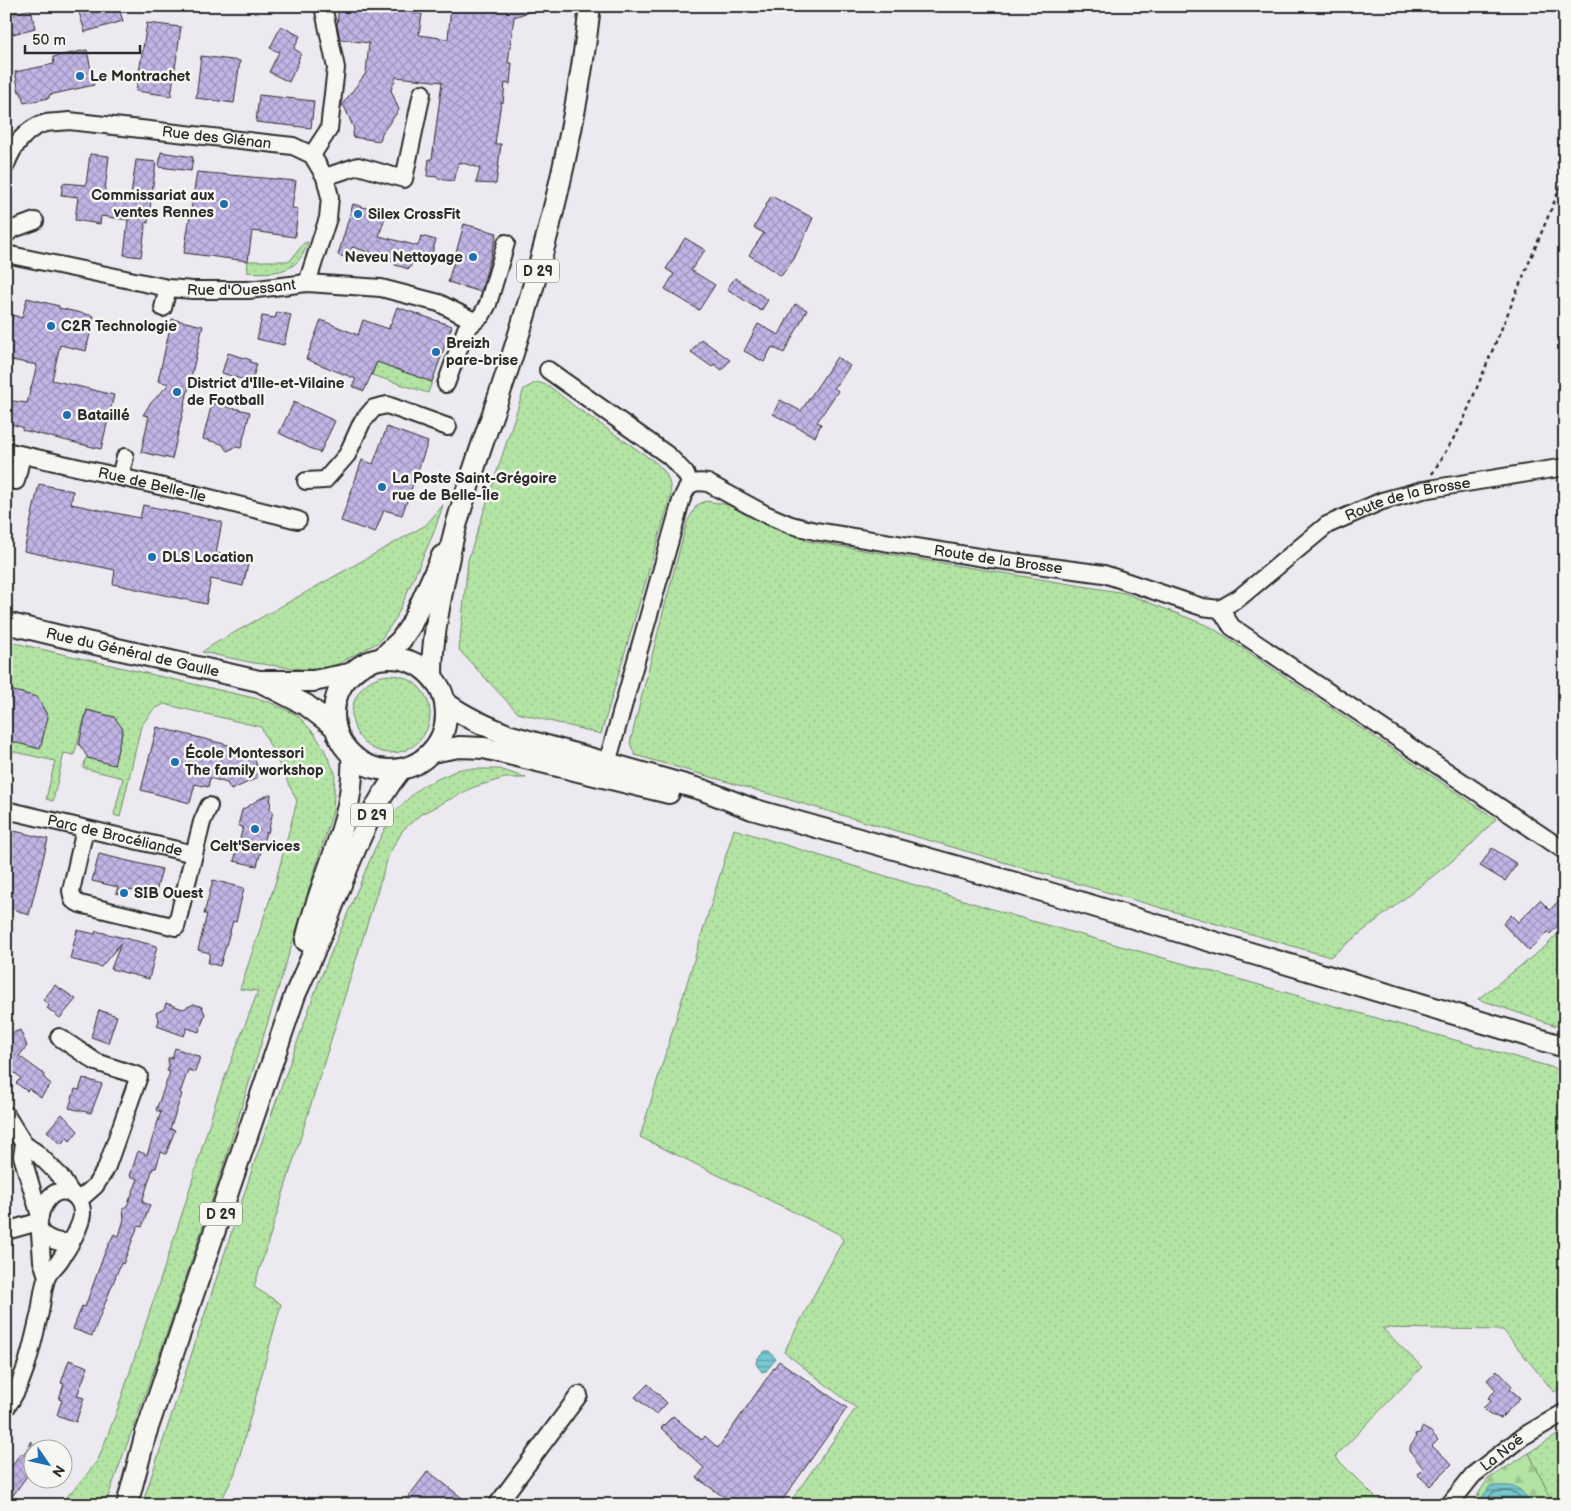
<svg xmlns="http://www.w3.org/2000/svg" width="1571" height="1511" font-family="'Balsamiq Sans',sans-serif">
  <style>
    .grass { fill: url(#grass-dots); stroke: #6f8868 }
    .forest { fill: url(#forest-firs); stroke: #6f8868 }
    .water { fill: url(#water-rules); stroke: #58898d }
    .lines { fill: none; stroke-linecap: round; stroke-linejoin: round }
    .shore { stroke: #49696d; stroke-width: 1 }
    .building { fill: url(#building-cross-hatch); stroke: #2b2b2b }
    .minor-casing { stroke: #2b2b2b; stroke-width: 20 }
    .major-casing { stroke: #2b2b2b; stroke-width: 24 }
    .path { stroke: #2b2b2b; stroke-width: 2.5; stroke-dasharray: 4 4; stroke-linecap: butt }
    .minor { stroke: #f6f6f2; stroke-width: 16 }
    .major { stroke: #f6f6f2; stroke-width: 20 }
    .poi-dot { fill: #1f6fb2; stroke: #f6f6f2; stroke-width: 2 }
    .labels { text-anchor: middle; stroke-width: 5; stroke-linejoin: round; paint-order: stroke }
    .shield { fill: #f6f6f2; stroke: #686867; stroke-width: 1 }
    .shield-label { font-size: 14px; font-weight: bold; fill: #2b2b2b }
    .poi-label { font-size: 15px; font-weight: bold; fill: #2b2b2b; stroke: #f6f6f2; text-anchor: start }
    .street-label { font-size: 15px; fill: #2b2b2b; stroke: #f6f6f2 }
  </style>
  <defs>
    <pattern id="grass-dots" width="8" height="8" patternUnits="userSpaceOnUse" patternTransform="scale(1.25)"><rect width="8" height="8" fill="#b3e4a4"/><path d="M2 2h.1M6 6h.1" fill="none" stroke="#9ac48d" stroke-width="1.8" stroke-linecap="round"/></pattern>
    <pattern id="forest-firs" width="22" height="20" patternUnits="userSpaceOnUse" patternTransform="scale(1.25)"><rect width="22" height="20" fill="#b3e4a4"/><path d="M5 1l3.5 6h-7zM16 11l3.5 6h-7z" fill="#9ac48d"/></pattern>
    <pattern id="water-rules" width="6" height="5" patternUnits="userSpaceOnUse" patternTransform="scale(1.25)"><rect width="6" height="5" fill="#76c7cf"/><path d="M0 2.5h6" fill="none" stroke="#61a2a8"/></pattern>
    <pattern id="building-cross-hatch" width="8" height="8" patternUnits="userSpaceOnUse" patternTransform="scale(1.25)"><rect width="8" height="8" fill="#c2b5e6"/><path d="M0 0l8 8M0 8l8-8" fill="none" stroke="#9e93bb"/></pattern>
  </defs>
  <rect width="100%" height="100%" fill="#ece9f0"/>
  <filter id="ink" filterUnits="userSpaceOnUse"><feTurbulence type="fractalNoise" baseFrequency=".02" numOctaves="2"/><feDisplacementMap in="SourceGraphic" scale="10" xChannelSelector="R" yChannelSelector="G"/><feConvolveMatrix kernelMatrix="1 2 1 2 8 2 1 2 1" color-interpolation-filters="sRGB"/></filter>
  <g filter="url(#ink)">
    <g class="grass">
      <path d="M 308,242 C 299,274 274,274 247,272 L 248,261 L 290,261 L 304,243 Z"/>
      <path d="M 390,324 L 402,328 L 388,366 L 432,382 L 428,393 L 372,375 Z"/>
      <path d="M 537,382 L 549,386 L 574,406 L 655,462 C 667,472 670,479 671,495 L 601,734 L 518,713 L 459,650 L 468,560 L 524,389 Z"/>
      <path d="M 706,501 L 729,505 L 807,541 L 1125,593 L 1211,627 L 1496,819 L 1466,850 L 1330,957 L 635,755 L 630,743 L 661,620 L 687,522 L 697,505 Z"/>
      <path d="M 443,505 L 434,532 L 396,618 L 379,642 L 334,666 L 315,669 L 300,669 L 254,663 L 202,652 L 214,644 L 426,525 Z"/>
      <path d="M 6,641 L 267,701 L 297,715 L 314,733 L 324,749 L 335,773 L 333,811 L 224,1164 L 158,1359 L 105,1505 L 58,1505 L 63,1501 L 84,1478 L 98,1460 L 117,1411 L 183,1211 L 217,1098 L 258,991 L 240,989 L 275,884 L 297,801 L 261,727 L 164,704 L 153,710 L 141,726 L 120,817 L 114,815 L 123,778 L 83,768 L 86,758 L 114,764 L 123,729 L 114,717 L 87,710 L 74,755 L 64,753 L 53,801 L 46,799 L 55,761 L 6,750 L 8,740 L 40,749 L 48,716 L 37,697 L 6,689 Z"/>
      <circle cx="391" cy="714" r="39"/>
      <path d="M 460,769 L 500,769 L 526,778 L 505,778 L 474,787 L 421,814 L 403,830 L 389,854 L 254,1287 L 281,1304 L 235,1473 L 219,1505 L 142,1505 L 256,1158 L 318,984 L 375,848 L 393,813 L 422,786 Z"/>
      <path d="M 734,829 L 1018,917 L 1565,1071 L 1565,1386 L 1554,1392 L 1503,1330 L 1382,1328 L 1422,1367 L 1335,1457 L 1383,1505 L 788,1505 L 856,1408 L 784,1352 L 843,1240 L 839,1234 L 640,1137 Z"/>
      <path d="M 1565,926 L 1565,1029 L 1478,999 L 1546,946 Z"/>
      <path d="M 1565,1430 L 1565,1505 L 1554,1505 L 1529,1453 Z"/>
    </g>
    <path class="forest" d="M 1529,1453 L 1554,1505 L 1471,1505 L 1488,1479 Z"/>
    <g class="water">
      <path d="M 765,1351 L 769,1351 L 776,1359 L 766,1371 L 762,1372 L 756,1364 L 757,1359 Z"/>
      <path d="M 1490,1486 C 1512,1486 1520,1483 1531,1505 L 1477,1505 Z"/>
    </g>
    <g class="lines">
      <path class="shore" d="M 1483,1505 L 1493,1492 C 1509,1491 1517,1489 1526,1505"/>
    </g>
    <g class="building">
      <path d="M 77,6 L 118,6 L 123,21 L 85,32 Z"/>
      <path d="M 339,6 L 384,6 L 384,10 L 422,14 L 419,35 L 448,39 L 451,6 L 540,6 L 540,8 L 514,17 L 508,63 L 512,63 L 510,84 L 505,83 L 503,103 L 501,102 L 495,144 L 501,144 L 496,184 L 476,183 L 480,168 L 459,162 L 453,181 L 438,179 L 438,177 L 427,176 L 429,159 L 432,159 L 442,82 L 396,77 L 391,90 L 399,110 L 382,133 L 380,141 L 352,137 L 354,129 L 345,108 L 342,105 L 366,73 L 369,43 L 340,39 L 337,25 Z"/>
      <path d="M 31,9 L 35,28 L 6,36 L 6,15 Z"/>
      <path d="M 147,23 L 181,27 L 171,96 L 136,91 Z"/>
      <path d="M 281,26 L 300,36 L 294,49 L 301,53 L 298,60 L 299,61 L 289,82 L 269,72 L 279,52 L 270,48 Z"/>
      <path d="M 87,50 L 94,85 L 49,95 L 49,98 L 24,103 L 21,92 L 19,92 L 15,72 L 54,64 L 53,57 Z"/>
      <path d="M 201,56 L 240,61 L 234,103 L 196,98 Z"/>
      <path d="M 259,95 L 314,101 L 311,128 L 256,122 Z"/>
      <path d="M 161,152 L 193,157 L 191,171 L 159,167 Z"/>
      <path d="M 90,154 L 109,156 L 104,199 L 130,202 L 136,160 L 156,162 L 148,223 L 146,222 L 141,257 L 124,255 L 128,220 L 101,216 L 100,224 L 75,220 L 78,197 L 61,195 L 63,183 L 86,185 Z"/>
      <path d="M 197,172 L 296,181 L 292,208 L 298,209 L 295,237 L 252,231 L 248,261 L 184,253 Z"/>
      <path d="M 771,196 L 813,218 L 794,259 L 781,276 L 749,255 L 764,233 L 754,228 Z"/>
      <path d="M 353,204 L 386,214 L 379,236 L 418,246 L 421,236 L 436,240 L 428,265 L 413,261 L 409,269 L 395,265 L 396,262 L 385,259 L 385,257 L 352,247 L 349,258 L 338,255 Z"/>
      <path d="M 464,224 L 497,233 L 481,292 L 448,282 Z"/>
      <path d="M 685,238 L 705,250 L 691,270 L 715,285 L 699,310 L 665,289 L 674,274 L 666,269 Z"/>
      <path d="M 735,278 L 768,300 L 761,311 L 727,289 Z"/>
      <path d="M 27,298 L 59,306 L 59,308 L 94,316 L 86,351 L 60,345 L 52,380 L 114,395 L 101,449 L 22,430 L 22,427 L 6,423 L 6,400 L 27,403 L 37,365 L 6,359 L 6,345 L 13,315 L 22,318 Z"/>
      <path d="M 795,304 L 807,310 L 784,353 L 772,347 L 764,362 L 744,351 L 758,324 L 779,335 Z"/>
      <path d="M 397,307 L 452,326 L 432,382 L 377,362 L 364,391 L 352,386 L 356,379 L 306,359 L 321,320 L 358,335 L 363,320 L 389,329 Z"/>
      <path d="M 277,312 L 291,315 L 284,345 L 257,339 L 262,316 L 275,318 Z"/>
      <path d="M 172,319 L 203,326 L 172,459 L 141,452 L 149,416 L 143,415 L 150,404 L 169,384 L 158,381 Z"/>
      <path d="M 701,339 L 730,360 L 722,370 L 714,364 L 712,367 L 691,352 Z"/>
      <path d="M 228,353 L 251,360 L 250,362 L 257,364 L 252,380 L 245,378 L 244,380 L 222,373 Z"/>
      <path d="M 837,357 L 850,366 L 834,388 L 838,391 L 817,422 L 821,424 L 815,437 L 773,414 L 780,400 L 801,411 Z"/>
      <path d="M 294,402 L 335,421 L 320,453 L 279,433 Z"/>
      <path d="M 212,403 L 250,412 L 241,448 L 236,447 L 227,451 L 222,444 L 203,439 Z"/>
      <path d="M 387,427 L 428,442 L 402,515 L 384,510 L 375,533 L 341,521 L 362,460 L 373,464 Z"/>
      <path d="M 39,484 L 73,491 L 71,504 L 140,518 L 143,505 L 222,522 L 216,553 L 249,560 L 243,586 L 211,579 L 206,604 L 113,584 L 115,570 L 24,551 Z"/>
      <path d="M 6,689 L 37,697 L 48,717 L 40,749 L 6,740 Z"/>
      <path d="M 87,710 L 114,717 L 123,729 L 114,765 L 88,758 L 79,744 Z"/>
      <path d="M 157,727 L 252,751 L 259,772 L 257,778 L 231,790 L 227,783 L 210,778 L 208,787 L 195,784 L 190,803 L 141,790 Z"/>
      <path d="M 271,794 L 270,810 L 273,811 L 268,833 L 266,832 L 257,866 L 234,861 L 243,827 L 238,826 L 242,810 L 261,798 Z"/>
      <path d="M 6,829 L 48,839 L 29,915 L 6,906 Z"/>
      <path d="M 1492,848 L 1517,864 L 1505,881 L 1480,866 Z"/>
      <path d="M 99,854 L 162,869 L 155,896 L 130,890 L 128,896 L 116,893 L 118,887 L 92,881 Z"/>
      <path d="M 213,880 L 244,888 L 236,922 L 233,921 L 220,966 L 208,963 L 210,953 L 198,950 L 207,914 L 204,914 Z"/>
      <path d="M 1565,894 L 1565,918 L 1550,934 L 1548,932 L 1529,951 L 1503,924 L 1511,915 L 1518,922 L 1540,900 L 1550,910 Z"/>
      <path d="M 77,930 L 95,934 L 96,931 L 157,946 L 149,979 L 111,969 L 121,943 L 101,967 L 70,959 Z"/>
      <path d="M 55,985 L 76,999 L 60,1018 L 47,1008 L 49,1006 L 43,1000 Z"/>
      <path d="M 166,1003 L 183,1009 L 194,1004 L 202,1007 L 205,1014 L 199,1032 L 187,1028 L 184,1036 L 157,1026 L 159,1021 L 156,1013 L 164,1009 Z"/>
      <path d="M 99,1010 L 117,1016 L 108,1043 L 91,1037 Z"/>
      <path d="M 20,1030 L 27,1046 L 19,1056 L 44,1074 L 44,1078 L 51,1084 L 41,1097 L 29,1089 L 27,1091 L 16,1083 L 21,1078 L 10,1069 L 6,1073 L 6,1036 Z"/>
      <path d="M 175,1048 L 200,1057 L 195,1072 L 188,1070 L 180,1093 L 182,1094 L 170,1129 L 175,1130 L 166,1154 L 161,1152 L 156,1168 L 153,1168 L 142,1202 L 150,1205 L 142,1227 L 138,1226 L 123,1264 L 121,1263 L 92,1336 L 73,1329 L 82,1306 L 85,1307 L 105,1252 L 114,1234 L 119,1236 L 124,1219 L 123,1208 L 127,1206 L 138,1179 L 130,1176 L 138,1151 L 147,1155 L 161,1112 L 156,1110 L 170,1072 L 167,1071 L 169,1066 L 168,1058 L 172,1058 Z"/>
      <path d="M 83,1078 L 102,1084 L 91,1113 L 69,1108 L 75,1089 L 79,1090 Z"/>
      <path d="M 62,1114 L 78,1131 L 70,1141 L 67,1138 L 61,1144 L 47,1131 Z"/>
      <path d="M 69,1360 L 88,1367 L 77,1396 L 84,1398 L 76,1422 L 57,1415 L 62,1400 L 59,1399 L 64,1384 L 61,1383 Z"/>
      <path d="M 779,1361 L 847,1408 L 779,1505 L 735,1505 L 697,1478 L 704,1468 L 661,1428 L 673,1416 L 702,1440 L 705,1436 L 718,1448 Z"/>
      <path d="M 1497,1370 L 1512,1386 L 1510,1389 L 1520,1398 L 1501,1418 L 1490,1415 L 1483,1408 L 1491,1401 L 1488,1398 L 1496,1390 L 1487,1380 Z"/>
      <path d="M 648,1384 L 667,1403 L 656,1415 L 635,1397 Z"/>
      <path d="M 1422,1427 L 1431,1432 L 1438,1440 L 1432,1446 L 1452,1464 L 1430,1486 L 1417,1474 L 1423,1468 L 1410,1451 L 1410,1447 L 1416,1438 L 1415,1434 L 1420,1433 Z"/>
      <path d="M 32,1441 L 32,1469 L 6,1505 L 6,1474 L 20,1454 L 24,1454 Z"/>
      <path d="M 428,1471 L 471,1505 L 402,1505 Z"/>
    </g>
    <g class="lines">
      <defs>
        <g id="minor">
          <path d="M 312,155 L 329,129 L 336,68 L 323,6"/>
          <path id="s1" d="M 6,165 C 12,147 27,127 46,123 C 53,122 62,122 69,121 L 293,146 L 312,155 L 325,177 L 330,197 L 328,218 L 307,283"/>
          <path d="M 325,177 L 358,166 L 404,179 L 422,93"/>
          <path d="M 6,234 L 13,229 L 35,221"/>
          <path id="s2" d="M 6,254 L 168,288 L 193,290 L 248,290 L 307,283 L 381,288 L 439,303 L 474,321"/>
          <path d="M 163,308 L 168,288"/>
          <path d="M 548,370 L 669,456 L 685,473 L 691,484"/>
          <path d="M 446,384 L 466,329 L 482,315 L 488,304 L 506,243"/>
          <path id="s3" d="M 6,451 L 190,493 L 298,520"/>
          <path d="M 120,477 L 125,457"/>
          <path d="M 16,481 L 22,455"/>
          <path d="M 306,481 L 325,480 L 347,455 L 362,422 L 374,408 L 387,405 L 448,427"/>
          <path d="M 1220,609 L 1232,627 L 1565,851"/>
          <path id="s4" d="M 604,774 L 681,501 C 687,485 691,480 708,483 L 765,514 L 791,525 L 815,531 L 991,559 L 1104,574 L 1202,607 L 1220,609 L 1239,598 L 1327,525 L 1382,501 L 1423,490 L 1565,467"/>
          <path id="s5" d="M 6,810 L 194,854 L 202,822 L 209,806"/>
          <path d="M 85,829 L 71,891 L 73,900 L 80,904 L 176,927 L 194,854"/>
          <path d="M 59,1037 L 96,1062 L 139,1076 L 106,1169 L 95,1186 L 79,1200"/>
          <path d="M 6,1115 L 24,1144 L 37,1153 L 60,1176 L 71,1193"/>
          <path d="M 24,1144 L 22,1156 L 40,1216"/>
          <path d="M 6,1231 L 38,1222"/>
          <path d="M 40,1233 L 42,1261 L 47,1276"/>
          <path d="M 6,1408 C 26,1380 32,1345 40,1312 C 42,1302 43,1283 48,1275 C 51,1269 57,1265 60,1260 C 67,1250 83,1224 82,1212 C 82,1204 77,1196 70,1193 C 52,1185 40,1207 39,1222 C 38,1225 40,1229 40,1233 C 51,1240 58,1244 71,1241"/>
          <path d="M 497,1505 L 579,1395"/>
          <path id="s6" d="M 1449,1505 L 1473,1475 L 1522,1437 L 1565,1412"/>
        </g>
        <g id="major">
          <path id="s7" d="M 6,623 L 60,636 L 259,681 L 313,681 L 349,674"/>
          <path d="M 383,657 L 401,640 L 411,625 L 442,556"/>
          <circle cx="390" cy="714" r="56"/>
          <path d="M 432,675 C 432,643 438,613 444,581 C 448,563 451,544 456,526 C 473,466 496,408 514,350 C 550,237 577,124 590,6"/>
          <path d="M 263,683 L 306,705 L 335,727"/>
          <path d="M 446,703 C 465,717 486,726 508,735 L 703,790 L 752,809 L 1026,886 L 1565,1047"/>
          <path d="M 432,752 L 459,747 L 484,748 L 669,793"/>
          <path d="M 306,941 C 319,879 356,821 352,756"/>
          <path d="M 127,1505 L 146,1433 L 295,995 C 308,966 320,938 331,910 C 350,861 368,810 401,769"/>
        </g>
      </defs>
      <use href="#minor" class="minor-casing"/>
      <use href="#major" class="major-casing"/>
      <path class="path" d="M 1432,474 L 1461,426 L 1565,176"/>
      <use href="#minor" class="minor"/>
      <use href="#major" class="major"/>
    </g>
  </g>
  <g class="poi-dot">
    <circle cx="80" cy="76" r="5"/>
    <circle cx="224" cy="204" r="5"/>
    <circle cx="358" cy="214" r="5"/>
    <circle cx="473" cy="257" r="5"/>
    <circle cx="51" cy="326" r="5"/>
    <circle cx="436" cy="352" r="5"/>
    <circle cx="177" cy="392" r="5"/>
    <circle cx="67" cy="415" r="5"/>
    <circle cx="382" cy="487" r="5"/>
    <circle cx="152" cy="557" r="5"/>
    <circle cx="175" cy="762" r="5"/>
    <circle cx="255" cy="829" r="5"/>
    <circle cx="124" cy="893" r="5"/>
  </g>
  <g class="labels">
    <g class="shield">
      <rect x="517" y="259.5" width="42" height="23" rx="4"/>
      <rect x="351" y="803.5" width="42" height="23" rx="4"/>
      <rect x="200" y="1202.5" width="42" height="23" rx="4"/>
    </g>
    <g class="shield-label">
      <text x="538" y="276">D 29</text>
      <text x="372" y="820">D 29</text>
      <text x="221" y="1219">D 29</text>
    </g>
    <g class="poi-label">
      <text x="90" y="81">Le Montrachet</text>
      <text x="214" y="200" text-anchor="end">Commissariat aux<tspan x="214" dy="17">ventes Rennes</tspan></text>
      <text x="368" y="219">Silex CrossFit</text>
      <text x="463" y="262" text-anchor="end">Neveu Nettoyage</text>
      <text x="61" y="331">C2R Technologie</text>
      <text x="446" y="348">Breizh<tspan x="446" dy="17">pare-brise</tspan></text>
      <text x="187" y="388">District d'Ille-et-Vilaine<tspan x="187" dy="17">de Football</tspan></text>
      <text x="77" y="420">Bataillé</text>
      <text x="392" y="483">La Poste Saint-Grégoire<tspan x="392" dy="17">rue de Belle-Île</tspan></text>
      <text x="162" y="562">DLS Location</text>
      <text x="185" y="758">École Montessori<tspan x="185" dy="17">The family workshop</tspan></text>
      <text x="255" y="851" text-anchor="middle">Celt'Services</text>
      <text x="134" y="898">SIB Ouest</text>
    </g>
    <g class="street-label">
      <text dy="5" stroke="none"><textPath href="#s1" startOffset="232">Rue des Glénan</textPath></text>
      <text dy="5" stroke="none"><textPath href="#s2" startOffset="239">Rue d'Ouessant</textPath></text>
      <text dy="5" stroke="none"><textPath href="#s3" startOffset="150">Rue de Belle-Île</textPath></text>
      <text dy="5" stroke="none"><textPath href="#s4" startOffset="1074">Route de la Brosse</textPath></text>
      <text dy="5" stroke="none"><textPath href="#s4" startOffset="624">Route de la Brosse</textPath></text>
      <text dy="5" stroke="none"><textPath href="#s7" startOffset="130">Rue du Général de Gaulle</textPath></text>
      <text dy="5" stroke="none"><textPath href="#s5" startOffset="112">Parc de Brocéliande</textPath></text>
      <text dy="5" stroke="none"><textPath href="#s6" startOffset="75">La Noë</textPath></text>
    </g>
  </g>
  <rect width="1571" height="1511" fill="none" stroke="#f6f6f2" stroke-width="25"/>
  <rect x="12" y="12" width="1546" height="1486" fill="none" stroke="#2b2b2b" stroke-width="2" filter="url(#ink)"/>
  <g transform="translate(48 1464) rotate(124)"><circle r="24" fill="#f6f6f2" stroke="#a5a5a2"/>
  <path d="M0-4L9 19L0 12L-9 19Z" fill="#1f6fb2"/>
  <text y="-8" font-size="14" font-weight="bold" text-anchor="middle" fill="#2b2b2b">N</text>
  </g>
  <path d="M25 45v8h115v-8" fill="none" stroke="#2b2b2b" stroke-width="2.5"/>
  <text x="32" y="45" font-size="15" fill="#2b2b2b" stroke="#f6f6f2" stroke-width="4" paint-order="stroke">50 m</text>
</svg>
